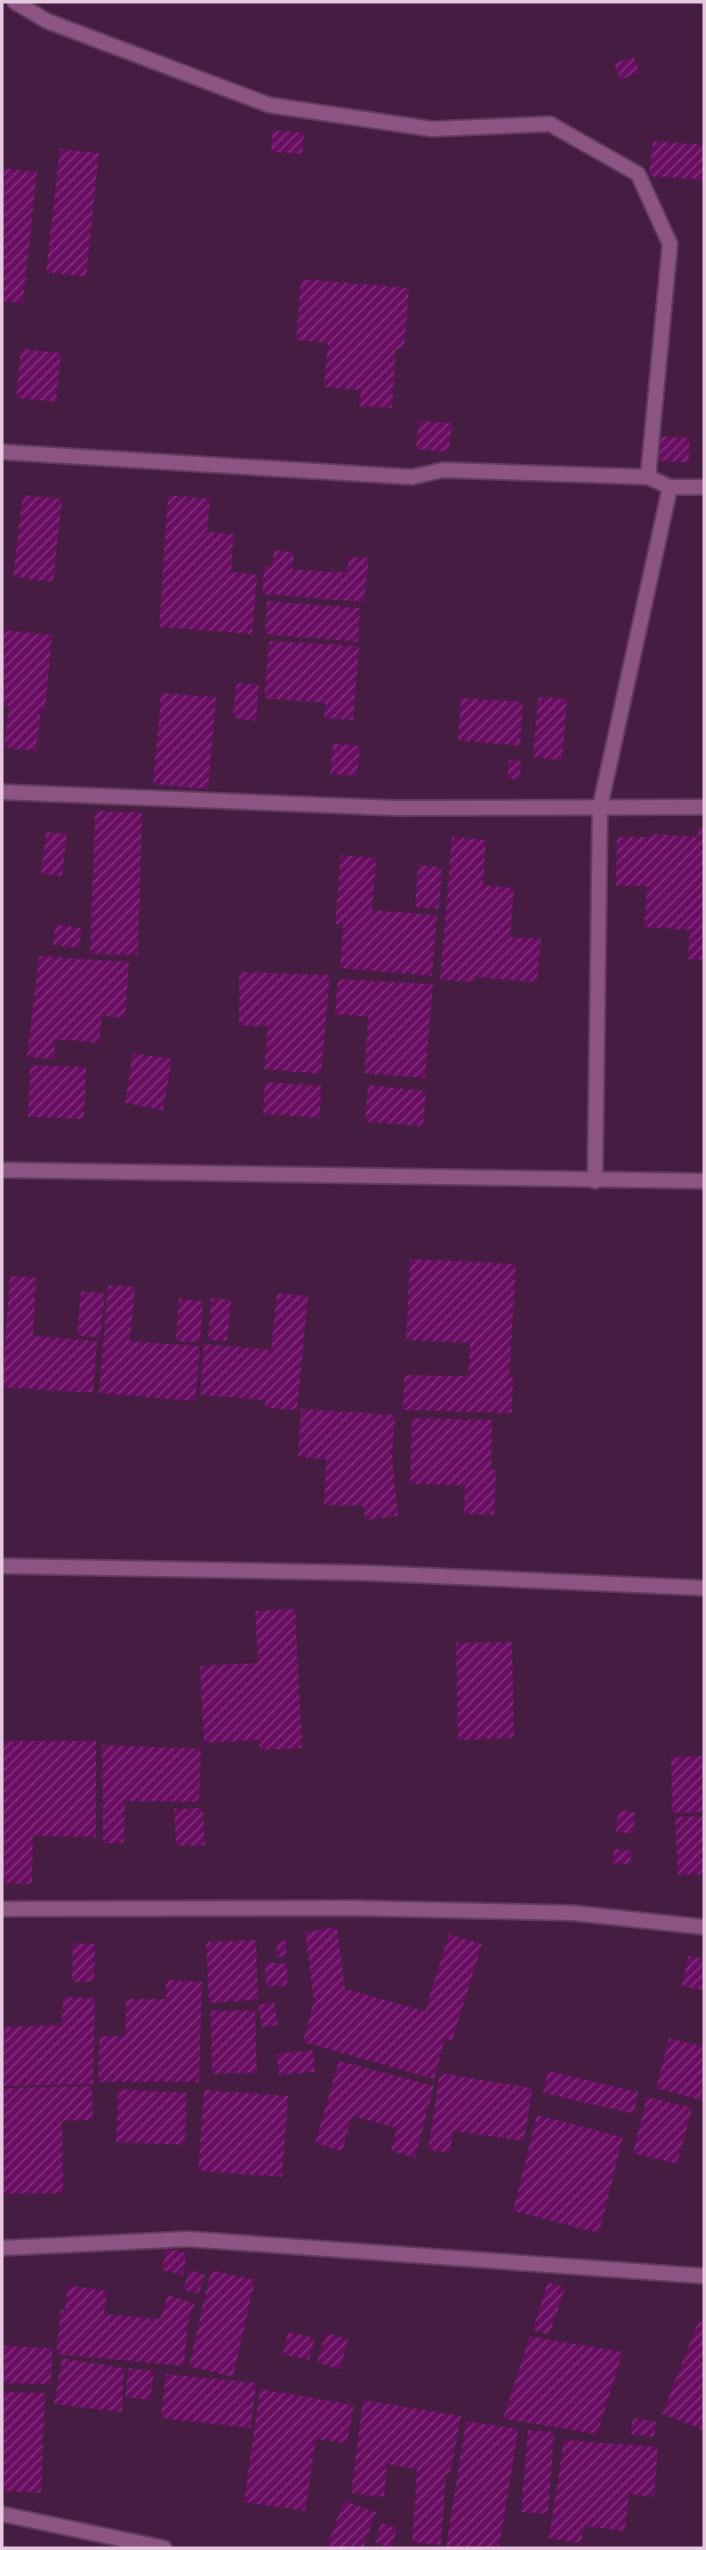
<svg xmlns="http://www.w3.org/2000/svg" width="706" height="2550" font-family="Helvetica,sans-serif">
  <style>
    .building { fill: url(#building-hatch) }
    .lines { fill: none; stroke-linecap: round; stroke-linejoin: round }
    .minor-casing { stroke: #633b5e; stroke-width: 18 }
    .minor { stroke: #8b5483; stroke-width: 14 }
  </style>
  <defs>
    <pattern id="building-hatch" width="6" height="6" patternUnits="userSpaceOnUse" patternTransform="scale(1.75)"><rect width="6" height="6" fill="#690d62"/><path d="M-1 1l2-2M0 6l6-6M5 7l2-2" fill="none" stroke="#7e2f78"/></pattern>
  </defs>
  <rect width="100%" height="100%" fill="#471c42"/>
  <g class="building">
    <path d="M 633,56 L 640,72 L 620,80 L 614,64 Z"/>
    <path d="M 273,130 L 304,133 L 302,154 L 271,152 Z"/>
    <path d="M 653,141 L 704,145 L 703,180 L 649,176 Z"/>
    <path d="M 60,149 L 99,153 L 86,277 L 46,272 Z"/>
    <path d="M 2,168 L 37,172 L 23,303 L 2,301 Z"/>
    <path d="M 301,279 L 409,288 L 404,349 L 396,349 L 392,408 L 359,406 L 361,390 L 324,387 L 328,343 L 296,340 Z"/>
    <path d="M 21,349 L 61,353 L 56,402 L 16,398 Z"/>
    <path d="M 419,421 L 452,423 L 449,452 L 416,449 Z"/>
    <path d="M 660,436 L 690,438 L 689,463 L 658,460 Z"/>
    <path d="M 23,495 L 62,499 L 53,582 L 13,577 Z"/>
    <path d="M 168,495 L 210,499 L 207,532 L 234,534 L 231,572 L 257,575 L 252,634 L 159,627 Z"/>
    <path d="M 274,550 L 294,552 L 292,569 L 347,573 L 349,557 L 369,558 L 364,602 L 262,594 L 264,566 L 272,567 Z"/>
    <path d="M 267,601 L 360,608 L 358,642 L 265,634 Z"/>
    <path d="M 2,630 L 52,635 L 45,710 L 41,710 L 36,751 L 4,747 L 9,706 L 2,706 Z"/>
    <path d="M 269,641 L 359,646 L 353,720 L 324,718 L 325,703 L 264,698 Z"/>
    <path d="M 236,683 L 259,685 L 256,721 L 233,718 Z"/>
    <path d="M 161,693 L 216,697 L 208,789 L 153,784 Z"/>
    <path d="M 538,697 L 567,699 L 562,760 L 533,757 Z"/>
    <path d="M 461,698 L 523,702 L 520,746 L 458,740 Z"/>
    <path d="M 333,743 L 360,746 L 357,776 L 330,774 Z"/>
    <path d="M 509,760 L 521,761 L 520,779 L 508,779 Z"/>
    <path d="M 95,811 L 142,813 L 138,955 L 90,954 Z"/>
    <path d="M 698,828 L 704,828 L 704,960 L 688,959 L 690,930 L 644,927 L 647,886 L 616,886 L 617,837 L 651,837 L 651,834 L 697,837 Z"/>
    <path d="M 46,832 L 67,834 L 62,876 L 41,874 Z"/>
    <path d="M 452,837 L 486,840 L 483,885 L 514,888 L 510,937 L 541,939 L 537,982 L 475,977 L 474,982 L 440,979 Z"/>
    <path d="M 341,855 L 376,858 L 372,910 L 437,915 L 432,976 L 340,968 L 343,925 L 335,924 Z"/>
    <path d="M 418,865 L 442,867 L 439,909 L 415,907 Z"/>
    <path d="M 55,924 L 82,928 L 79,948 L 53,945 Z"/>
    <path d="M 39,956 L 129,962 L 125,1018 L 102,1016 L 99,1043 L 55,1039 L 54,1059 L 27,1057 Z"/>
    <path d="M 239,972 L 330,975 L 321,1074 L 264,1069 L 268,1026 L 239,1026 Z"/>
    <path d="M 338,979 L 433,984 L 425,1078 L 364,1073 L 368,1017 L 335,1014 Z"/>
    <path d="M 133,1053 L 172,1059 L 163,1110 L 125,1103 Z"/>
    <path d="M 30,1065 L 86,1067 L 84,1119 L 28,1117 Z"/>
    <path d="M 265,1082 L 321,1086 L 320,1118 L 263,1114 Z"/>
    <path d="M 368,1085 L 426,1091 L 423,1126 L 365,1122 Z"/>
    <path d="M 410,1259 L 516,1264 L 509,1377 L 513,1377 L 512,1413 L 403,1410 L 404,1375 L 468,1376 L 470,1343 L 406,1340 Z"/>
    <path d="M 10,1276 L 36,1278 L 33,1336 L 97,1341 L 93,1393 L 2,1387 Z"/>
    <path d="M 108,1285 L 135,1287 L 130,1341 L 200,1346 L 195,1401 L 99,1393 Z"/>
    <path d="M 81,1291 L 105,1294 L 100,1338 L 77,1335 Z"/>
    <path d="M 277,1293 L 308,1296 L 297,1410 L 265,1408 L 265,1400 L 200,1395 L 204,1344 L 271,1350 Z"/>
    <path d="M 211,1298 L 231,1300 L 227,1341 L 208,1340 Z"/>
    <path d="M 179,1299 L 203,1301 L 200,1342 L 176,1341 Z"/>
    <path d="M 301,1409 L 395,1415 L 392,1457 L 398,1516 L 365,1520 L 364,1506 L 324,1505 L 326,1459 L 298,1457 Z"/>
    <path d="M 412,1418 L 492,1420 L 491,1470 L 496,1470 L 494,1515 L 464,1514 L 465,1485 L 410,1484 Z"/>
    <path d="M 295,1609 L 302,1748 L 260,1750 L 259,1740 L 204,1743 L 200,1666 L 258,1663 L 255,1611 Z"/>
    <path d="M 512,1642 L 514,1738 L 458,1740 L 456,1643 Z"/>
    <path d="M 2,1741 L 96,1741 L 96,1837 L 33,1836 L 32,1884 L 2,1883 Z"/>
    <path d="M 102,1745 L 201,1749 L 199,1802 L 125,1801 L 124,1843 L 103,1843 Z"/>
    <path d="M 704,1756 L 704,1812 L 672,1813 L 671,1757 Z"/>
    <path d="M 203,1808 L 205,1845 L 176,1846 L 174,1809 Z"/>
    <path d="M 618,1810 L 635,1812 L 633,1834 L 616,1832 Z"/>
    <path d="M 704,1816 L 704,1874 L 678,1875 L 675,1817 Z"/>
    <path d="M 614,1849 L 632,1851 L 630,1864 L 612,1863 Z"/>
    <path d="M 337,1927 L 345,1989 L 425,2011 L 449,1934 L 482,1944 L 452,2041 L 445,2038 L 434,2079 L 303,2042 L 314,2001 L 305,1932 Z"/>
    <path d="M 256,1940 L 258,2000 L 209,2003 L 206,1942 Z"/>
    <path d="M 277,1941 L 287,1941 L 285,1957 L 276,1957 Z"/>
    <path d="M 73,1943 L 95,1944 L 94,1982 L 72,1982 Z"/>
    <path d="M 688,1956 L 704,1959 L 704,1990 L 682,1986 Z"/>
    <path d="M 265,1963 L 287,1963 L 287,1986 L 266,1986 Z"/>
    <path d="M 166,1980 L 202,1982 L 199,2082 L 98,2082 L 99,2036 L 125,2036 L 126,1999 L 166,1999 Z"/>
    <path d="M 63,1997 L 95,1998 L 93,2084 L 2,2086 L 2,2027 L 62,2025 Z"/>
    <path d="M 274,2002 L 278,2025 L 262,2027 L 258,2005 Z"/>
    <path d="M 255,2010 L 257,2073 L 212,2074 L 211,2011 Z"/>
    <path d="M 669,2038 L 704,2047 L 704,2101 L 656,2088 Z"/>
    <path d="M 313,2050 L 315,2072 L 279,2075 L 277,2054 Z"/>
    <path d="M 339,2061 L 434,2086 L 415,2158 L 391,2151 L 397,2128 L 352,2116 L 342,2151 L 315,2143 Z"/>
    <path d="M 548,2071 L 638,2092 L 634,2114 L 543,2093 Z"/>
    <path d="M 440,2073 L 532,2088 L 524,2141 L 453,2131 L 450,2153 L 428,2149 Z"/>
    <path d="M 92,2086 L 93,2120 L 62,2121 L 63,2193 L 2,2194 L 2,2088 Z"/>
    <path d="M 118,2089 L 187,2093 L 185,2145 L 116,2142 Z"/>
    <path d="M 204,2090 L 288,2096 L 282,2177 L 198,2171 Z"/>
    <path d="M 647,2097 L 692,2108 L 677,2164 L 633,2153 Z"/>
    <path d="M 537,2115 L 623,2137 L 599,2233 L 513,2211 Z"/>
    <path d="M 166,2249 L 187,2253 L 183,2275 L 162,2270 Z"/>
    <path d="M 190,2269 L 205,2275 L 199,2294 L 183,2289 Z"/>
    <path d="M 211,2270 L 255,2280 L 233,2377 L 189,2366 Z"/>
    <path d="M 548,2282 L 565,2288 L 549,2335 L 533,2330 Z"/>
    <path d="M 68,2285 L 107,2291 L 104,2314 L 160,2319 L 168,2295 L 195,2303 L 188,2323 L 184,2366 L 56,2354 L 61,2309 L 65,2310 Z"/>
    <path d="M 699,2320 L 704,2323 L 704,2430 L 662,2414 Z"/>
    <path d="M 288,2332 L 315,2338 L 309,2360 L 283,2354 Z"/>
    <path d="M 326,2333 L 348,2339 L 340,2369 L 317,2363 Z"/>
    <path d="M 530,2336 L 623,2352 L 597,2434 L 503,2419 Z"/>
    <path d="M 4,2346 L 52,2348 L 51,2384 L 3,2383 Z"/>
    <path d="M 62,2358 L 124,2368 L 122,2412 L 54,2404 Z"/>
    <path d="M 129,2368 L 154,2371 L 150,2400 L 125,2397 Z"/>
    <path d="M 166,2374 L 256,2383 L 251,2428 L 161,2418 Z"/>
    <path d="M 260,2389 L 354,2405 L 347,2443 L 316,2439 L 305,2511 L 244,2502 Z"/>
    <path d="M 2,2392 L 45,2393 L 41,2493 L 2,2491 Z"/>
    <path d="M 363,2400 L 461,2416 L 450,2475 L 446,2474 L 441,2545 L 412,2542 L 417,2469 L 387,2464 L 384,2497 L 351,2493 Z"/>
    <path d="M 633,2418 L 656,2422 L 654,2437 L 630,2434 Z"/>
    <path d="M 466,2421 L 518,2429 L 499,2548 L 446,2548 Z"/>
    <path d="M 528,2430 L 554,2432 L 548,2514 L 521,2512 Z"/>
    <path d="M 564,2440 L 658,2447 L 654,2497 L 629,2494 L 625,2531 L 584,2526 L 581,2543 L 549,2538 Z"/>
    <path d="M 344,2501 L 376,2512 L 363,2548 L 327,2546 Z"/>
    <path d="M 381,2523 L 397,2528 L 391,2548 L 375,2542 Z"/>
  </g>
  <g class="lines">
    <defs>
      <g id="minor">
        <path d="M 15,2 L 47,21 L 269,105 L 432,129 L 550,124 L 638,174 L 670,244 L 648,477"/>
        <path d="M 2,452 L 412,477 L 443,470 L 648,477 L 670,487 L 704,487"/>
        <path d="M 2,792 L 395,808 L 704,807"/>
        <path d="M 2,1170 L 704,1181"/>
        <path d="M 595,1181 L 600,807 L 670,487"/>
        <path d="M 2,1566 L 368,1573 L 704,1588"/>
        <path d="M 2,1909 L 352,1908 L 573,1913 L 704,1927"/>
        <path d="M 2,2248 L 188,2239 L 704,2276"/>
        <path d="M 2,2514 L 164,2548"/>
      </g>
    </defs>
    <use href="#minor" class="minor-casing"/>
    <use href="#minor" class="minor"/>
  </g>
  <rect width="706" height="2550" fill="none" stroke="#e4c9df" stroke-width="7"/>
</svg>
